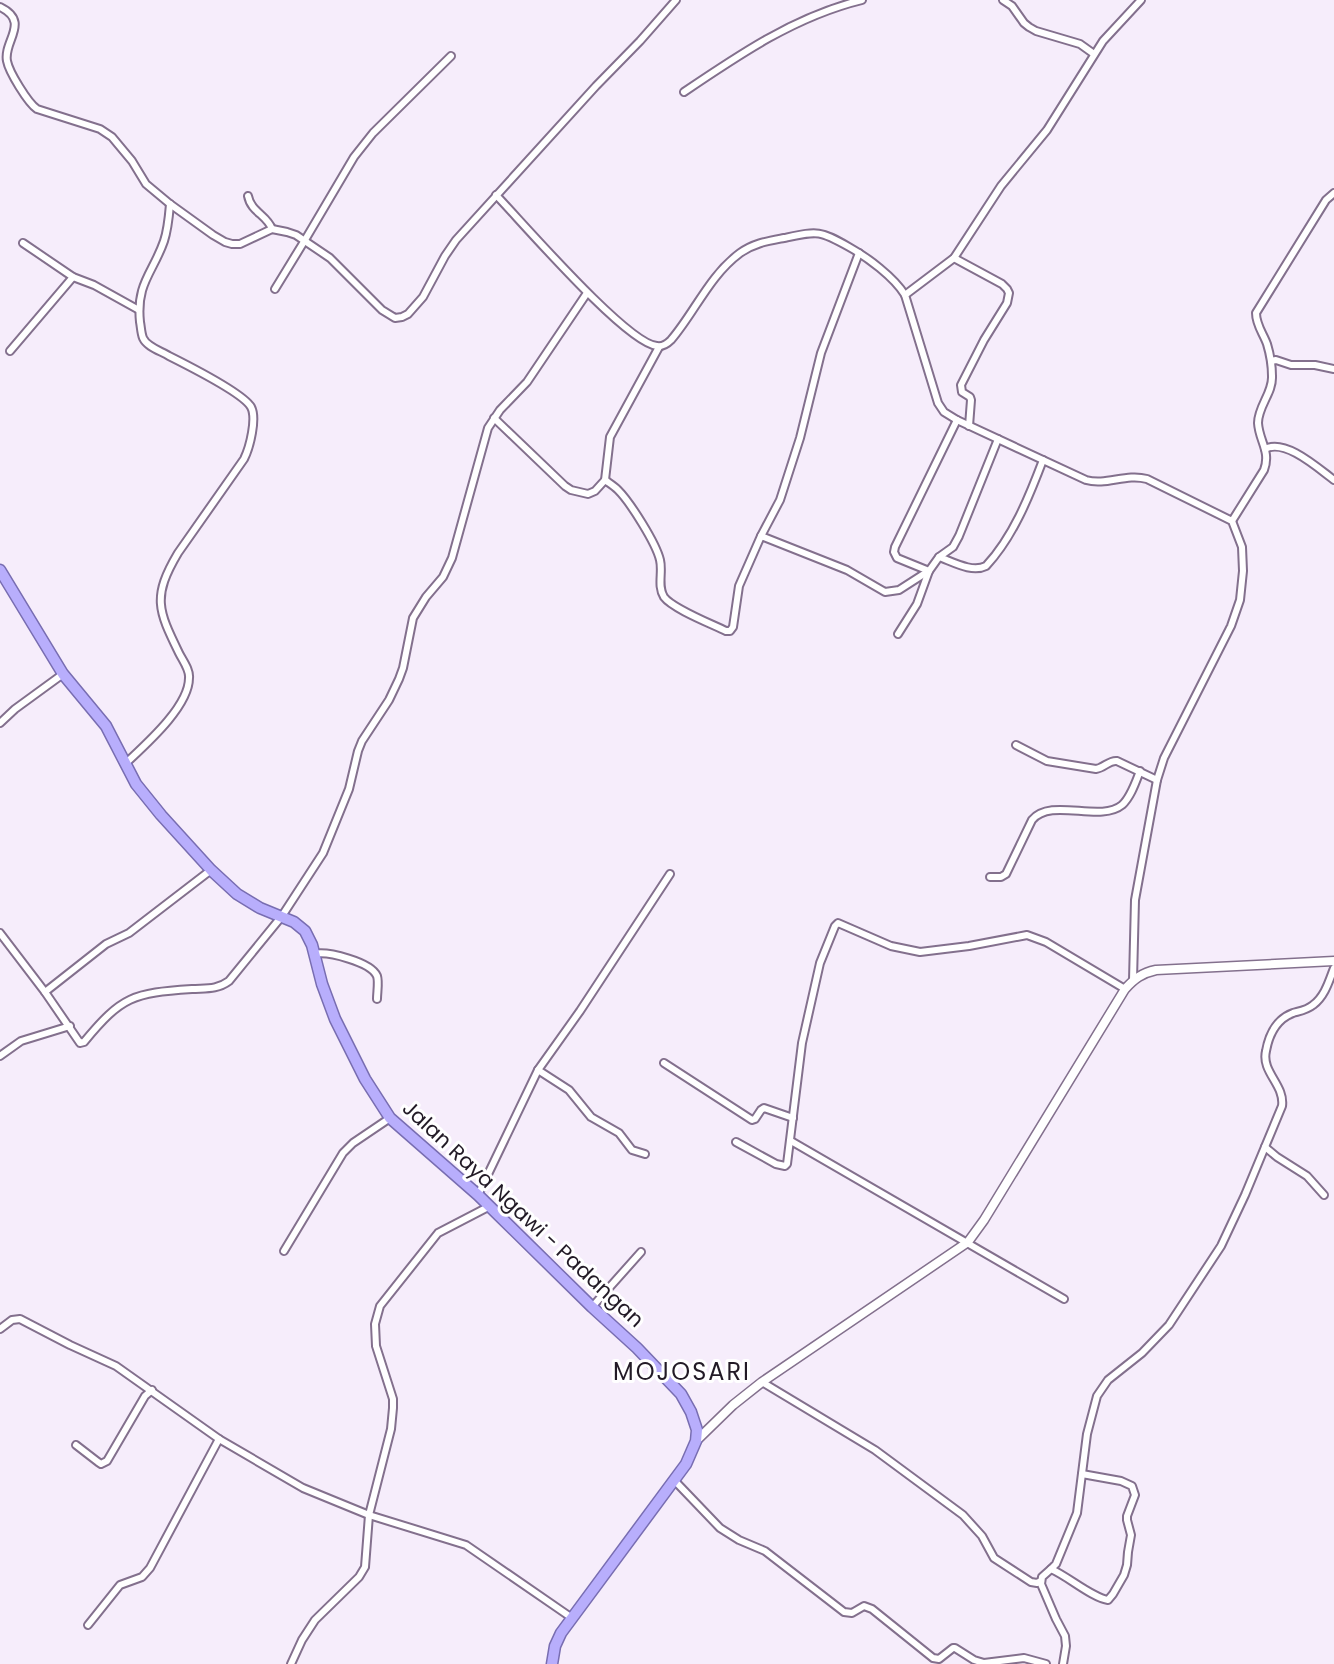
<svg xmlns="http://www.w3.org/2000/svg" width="1334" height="1664" font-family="Poppins,sans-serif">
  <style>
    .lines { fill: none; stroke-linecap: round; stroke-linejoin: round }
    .minor-casing { stroke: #83708d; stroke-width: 10 }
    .tertiary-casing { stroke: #83708d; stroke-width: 11 }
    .trunk-casing { stroke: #786db1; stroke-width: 13 }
    .minor { stroke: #fff; stroke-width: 6 }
    .tertiary { stroke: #fff; stroke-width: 8 }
    .trunk { stroke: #b8aefc; stroke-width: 10 }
    .labels { text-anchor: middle; stroke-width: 6; stroke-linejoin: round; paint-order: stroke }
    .street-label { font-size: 21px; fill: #221a26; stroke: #fff }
    .quarter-label { font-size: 24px; letter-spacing: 2px; fill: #221a26; stroke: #fff }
  </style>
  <rect width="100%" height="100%" fill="#f6edfb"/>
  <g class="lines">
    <defs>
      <g id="minor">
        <path d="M 1003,0 L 1012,6 L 1024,23 L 1029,27 L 1036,31 L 1080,44 L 1094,54"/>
        <path d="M 0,7 C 31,22 3,41 7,61 C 9,72 28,103 37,109 L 100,129 L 112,137 L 132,161 L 146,184 L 170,204 L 213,235 L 225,242 L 232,244 L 240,244 L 272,229 L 287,232 L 296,235 L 330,258 L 382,310 L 395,318 L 402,317 L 408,314 L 423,297 L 445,256 L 456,240 L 596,86 L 640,41 L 676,0"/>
        <path d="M 684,92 C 740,54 796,16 862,0"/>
        <path d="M 496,195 C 522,222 627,344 657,346 C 663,347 667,344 671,340 C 695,312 709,276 740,253 C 754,243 768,241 784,238 C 818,231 819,230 849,247 C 867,257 894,277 905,295"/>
        <path d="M 248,196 C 251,212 267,215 272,229"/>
        <path d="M 23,243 L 73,277 L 94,285 L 139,310"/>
        <path d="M 954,258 L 1002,284 L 1007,289 L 1009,293 L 1007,303 L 984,340 L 961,385 L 962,392 L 970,397 L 971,400 L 969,426"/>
        <path d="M 275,289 L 305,240 L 354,157 L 373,133 L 451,56"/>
        <path d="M 10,351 L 73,277"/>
        <path d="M 1271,361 L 1276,360 L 1291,365 L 1315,365 L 1334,369"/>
        <path d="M 494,418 L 565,486 L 571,490 L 588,494 L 595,491 L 605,480 L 610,437 L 659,347"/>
        <path d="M 1265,449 C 1285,438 1318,468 1334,480"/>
        <path d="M 605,480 C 609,483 614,486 618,490 C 630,502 656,543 660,560 C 663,572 657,586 664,597 C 673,609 712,624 726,631 L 730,631 L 733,627 L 739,586 L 761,536 L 780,500 L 800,438 L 821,353 L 859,253"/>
        <path d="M 1232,521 L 1264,470 C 1271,451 1259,441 1258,423 C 1258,406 1273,393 1272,376 C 1272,366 1270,354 1267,344 C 1263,333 1256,325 1256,313 L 1326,200 L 1334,193"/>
        <path d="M 761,536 L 847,570 L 885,592 L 899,590 L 927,572"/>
        <path d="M 939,557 C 953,562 972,573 986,566 C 1013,537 1029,497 1043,460"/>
        <path d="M 929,571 L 897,558 L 894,552 L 895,547 L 957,420"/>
        <path d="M 898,634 L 917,604 L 929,571 L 939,557 L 953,547 L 959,536 L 998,439"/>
        <path d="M 0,723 L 15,709 L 63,674"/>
        <path d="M 1016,745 L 1047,761 L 1096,769 C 1104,768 1109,760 1117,761 L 1157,780"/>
        <path d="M 125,764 C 145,745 189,707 189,678 C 190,670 183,661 179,653 C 158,610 152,597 178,553 L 244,459 C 250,447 257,418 251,407 C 243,393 185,364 169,356 C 161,351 147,347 143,338 C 141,333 141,327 140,322 C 136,283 153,273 164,241 C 168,229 169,216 170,204"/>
        <path d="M 990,877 L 1001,877 L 1006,874 L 1032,820 C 1051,797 1100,823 1122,805 C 1131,797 1136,781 1140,771"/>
        <path d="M 0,933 L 45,992 L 80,1043 L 84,1042 C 122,996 133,993 192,989 C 205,988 217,990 229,981 L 282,916 L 323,853 L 349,789 L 358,751 L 362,741 L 389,700 L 399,679 L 403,668 L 413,618 L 426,597 L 443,577 L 452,558 L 488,428 L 500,410 L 527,382 L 587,293"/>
        <path d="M 314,954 C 328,951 371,962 377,976 C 379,982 377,992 377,999"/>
        <path d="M 1133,980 L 1135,900 L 1157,780 L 1164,758 L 1231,626 L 1240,600 L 1243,571 L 1242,547 L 1232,521 L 1147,479 C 1126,473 1106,486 1086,480 L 957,420 L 944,412 L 938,403 L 905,295 L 954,258 L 1001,186 L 1047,130 L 1103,41 L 1141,0"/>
        <path d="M 45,992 L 106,944 L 129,933 L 211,870"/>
        <path d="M 0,1056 L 21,1041 L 70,1026"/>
        <path d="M 664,1063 L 752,1120 L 755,1119 L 761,1110 L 764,1108 L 793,1118"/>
        <path d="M 538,1070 L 569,1090 L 591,1117 L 619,1133 L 632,1150 L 645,1154"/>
        <path d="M 791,1141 L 1064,1299"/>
        <path d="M 736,1142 L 776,1164 L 785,1166 L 787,1164 L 802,1043 L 820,963 L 835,926 L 838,923 L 891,946 L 920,952 L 969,946 L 1027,935 L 1046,942 L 1125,989"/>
        <path d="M 1265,1147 L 1277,1157 L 1307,1176 L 1324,1195"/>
        <path d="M 478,1195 L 538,1070 L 580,1011 L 670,874"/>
        <path d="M 284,1251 L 343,1153 L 353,1143 L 390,1118"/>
        <path d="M 592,1307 L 641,1252"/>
        <path d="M 0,1329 L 12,1320 L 20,1319 L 70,1345 L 116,1366 L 219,1439 L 303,1488 L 369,1515 L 466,1545 L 572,1618"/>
        <path d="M 762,1382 L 875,1450 L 963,1515 L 982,1536 L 994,1558 L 1031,1582 L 1037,1583 L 1041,1581"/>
        <path d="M 76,1445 L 98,1462 L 101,1464 L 107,1461 L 145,1396 L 152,1390"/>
        <path d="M 674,1480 L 720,1528 L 739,1540 L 765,1551 L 844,1612 L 852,1613 L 864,1606 L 872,1609 L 933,1658 L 939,1659 L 953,1648 L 955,1648 L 974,1660 L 984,1663 L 1024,1658 L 1046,1664"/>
        <path d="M 1051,1569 L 1056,1564 L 1077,1513 L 1087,1434 L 1097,1396 L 1108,1380 L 1142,1353 L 1169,1325 L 1221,1246 L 1245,1195 L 1282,1106 C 1285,1085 1261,1072 1266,1051 C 1269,1034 1277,1019 1293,1013 C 1300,1011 1307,1010 1313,1005 C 1325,996 1329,981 1334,968"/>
        <path d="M 88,1625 L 120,1585 L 142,1577 L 150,1568 L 219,1439"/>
        <path d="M 291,1664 L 302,1640 L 315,1620 L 359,1577 L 365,1567 L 369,1515 L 391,1429 L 393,1408 L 393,1399 L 376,1346 L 375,1324 L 380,1306 L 438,1233 L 490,1206"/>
        <path d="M 1063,1664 L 1066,1646 L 1065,1636 L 1056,1619 L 1041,1584 L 1042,1577 L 1051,1569 C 1069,1577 1091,1597 1108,1600 L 1113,1594 L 1124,1575 L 1127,1565 L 1128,1552 L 1131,1535 L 1127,1520 L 1127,1516 L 1135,1495 L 1132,1486 L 1121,1481 L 1082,1474"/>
      </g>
      <path id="tertiary" d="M 696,1441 L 733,1405 L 762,1382 L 968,1242 L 984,1220 L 1125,989 C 1134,979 1142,973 1156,970 L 1334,961"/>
      <path id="trunk" d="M 0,570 L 63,674 L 106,726 L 136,784 L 161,815 L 211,870 L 237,894 L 260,908 L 294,922 L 305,931 L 312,945 L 322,984 L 335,1019 L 365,1079 L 390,1118 L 478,1195 L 592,1307 L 637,1348 L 681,1394 L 691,1412 L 697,1430 L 696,1441 L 686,1464 L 561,1633 L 555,1646 L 552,1664"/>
    </defs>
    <use href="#minor" class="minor-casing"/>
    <use href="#tertiary" class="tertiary-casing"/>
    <use href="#trunk" class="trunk-casing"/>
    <use href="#minor" class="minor"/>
    <use href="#tertiary" class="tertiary"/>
    <use href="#trunk" class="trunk"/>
  </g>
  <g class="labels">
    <g class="street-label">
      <text transform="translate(523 1214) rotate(43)" y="7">Jalan Raya Ngawi - Padangan</text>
    </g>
    <g class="quarter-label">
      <text x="682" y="1380">MOJOSARI</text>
    </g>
  </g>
</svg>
